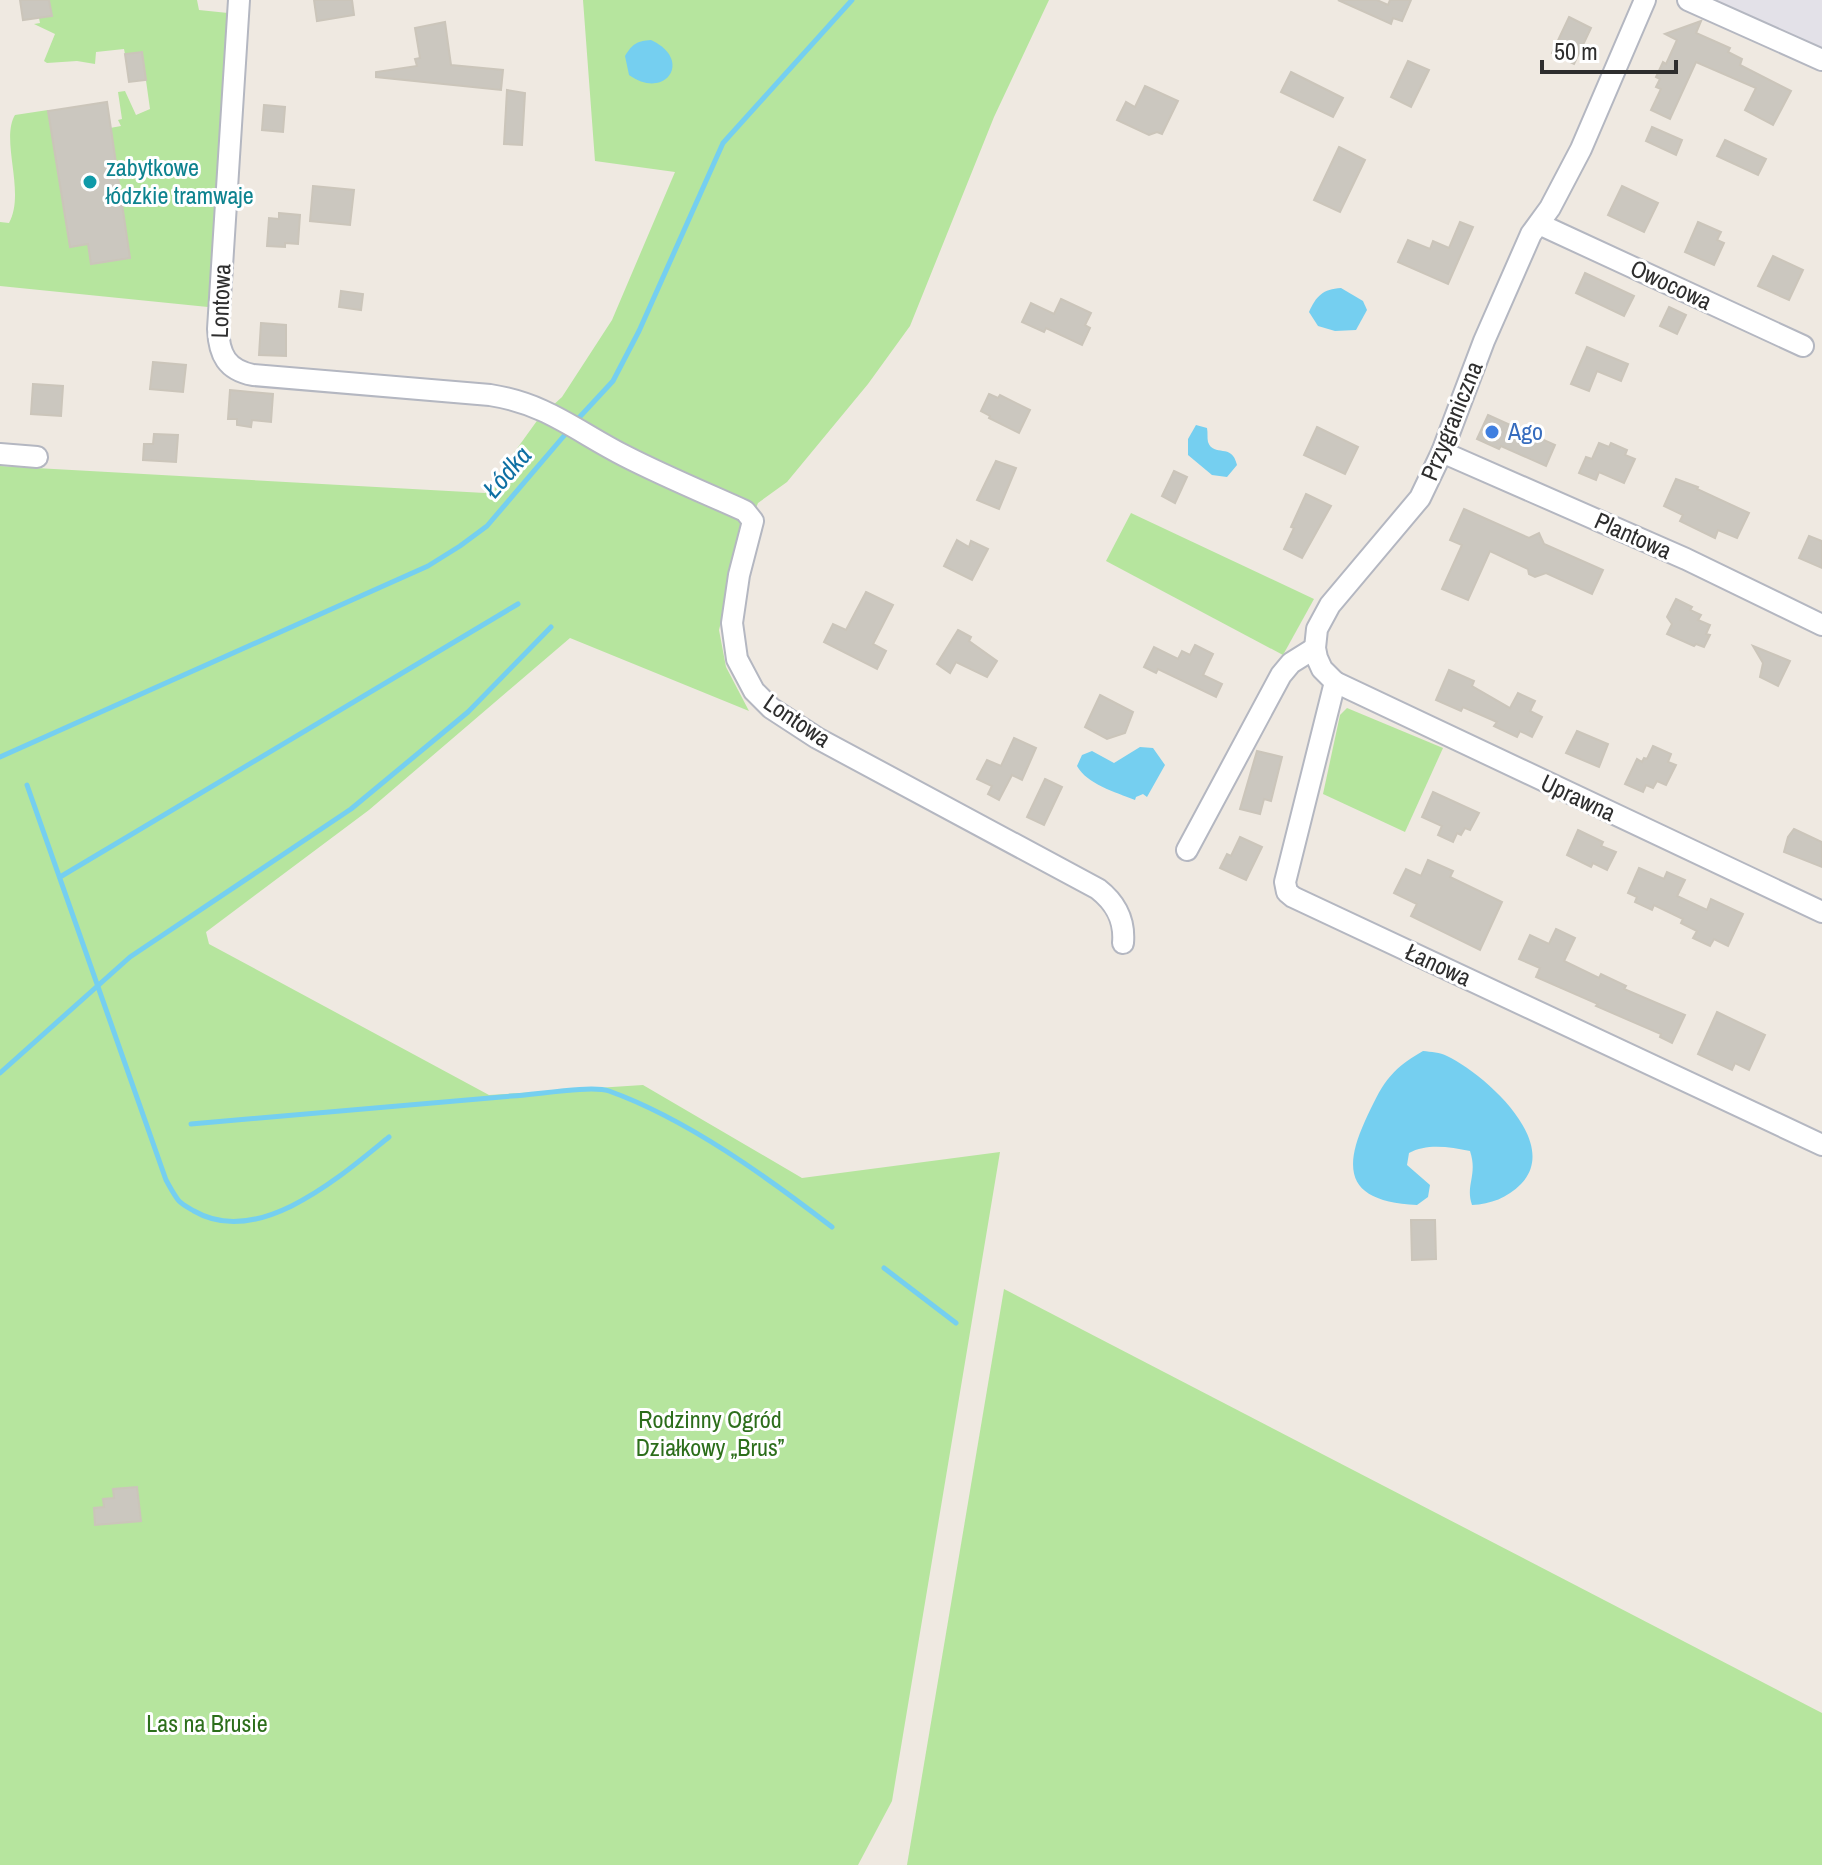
<svg xmlns="http://www.w3.org/2000/svg" width="1822" height="1865" font-family="'Archivo Narrow',sans-serif">
  <style>
    .industrial { fill: #e3e1e8 }
    .green { fill: #b6e59e }
    .water { fill: #75cff0 }
    .lines { fill: none; stroke-linecap: round; stroke-linejoin: round }
    .stream { stroke: #75cff0; stroke-width: 5 }
    .building { fill: #cbc7bf; stroke: #cbc5ba; stroke-width: 2 }
    .street-casing { stroke: #b4b7c1; stroke-width: 24 }
    .street { stroke: #fff; stroke-width: 20 }
    .culture-dot { fill: #0f9aa8; stroke: #fff; stroke-width: 3 }
    .shop-dot { fill: #3f7fe0; stroke: #fff; stroke-width: 3 }
    .labels { text-anchor: middle; stroke-width: 6; stroke-linejoin: round; paint-order: stroke }
    .culture-label { font-size: 24px; fill: #0d838f; stroke: #fff; text-anchor: start }
    .street-label { font-size: 24px; fill: #2e2e2e; stroke: #fff }
    .shop-label { font-size: 24px; fill: #366cbe; stroke: #fff; text-anchor: start }
    .park-label { font-size: 24px; fill: #2c6e1b; stroke: #fff }
    .water-label { font-size: 26px; font-style: italic; fill: #0d6fa3; stroke: #fff }
  </style>
  <rect width="100%" height="100%" fill="#efe9e1"/>
  <path class="industrial" d="M 1715,0 L 1822,0 L 1822,48 L 1714,0 Z"/>
  <g class="green">
    <path d="M 49,0 L 197,0 L 199,10 L 228,13 L 208,307 L 0,286 L 0,222 L 9,223 C 26,192 0,140 15,115 L 48,110 L 70,247 L 88,244 L 91,264 L 130,258 L 110,128 L 121,126 L 118,120 L 122,119 L 118,92 L 125,91 L 136,115 L 150,109 L 142,52 L 125,54 L 124,49 L 96,52 L 95,64 L 77,61 L 47,63 L 44,61 L 55,34 L 34,24 L 40,23 L 39,18 L 51,16 Z"/>
    <path d="M 583,0 L 1049,0 L 994,117 L 910,326 L 868,384 L 787,482 L 758,503 L 739,550 L 719,630 L 726,667 L 749,711 L 570,638 L 369,810 L 206,932 L 209,944 L 489,1095 L 643,1085 L 802,1178 L 1000,1152 L 892,1801 L 858,1865 L 0,1865 L 0,466 L 485,493 L 539,418 L 562,397 L 612,320 L 675,172 L 595,161 Z"/>
    <path d="M 1131,513 L 1314,599 L 1283,655 L 1106,561 Z"/>
    <path d="M 1347,708 L 1443,748 L 1405,832 L 1323,794 L 1340,715 Z"/>
    <path d="M 1004,1289 L 1822,1713 L 1822,1865 L 907,1865 Z"/>
  </g>
  <g class="water">
    <path d="M 651,40 C 694,60 665,101 629,75 L 625,56 C 632,44 637,41 651,40 Z"/>
    <path d="M 1341,288 L 1363,301 L 1367,310 L 1356,330 L 1335,331 L 1318,326 L 1309,312 C 1316,296 1323,289 1341,288 Z"/>
    <path d="M 1196,425 L 1207,428 C 1208,433 1207,438 1208,442 C 1214,458 1232,442 1237,465 L 1227,477 L 1212,475 L 1188,455 L 1188,439 Z"/>
    <path d="M 1140,747 L 1153,748 L 1165,765 L 1147,797 L 1143,794 L 1136,797 L 1135,800 C 1115,792 1087,784 1077,766 L 1082,755 L 1092,751 L 1114,763 Z"/>
    <path d="M 1423,1051 C 1431,1052 1440,1052 1447,1056 C 1483,1073 1562,1142 1521,1184 C 1507,1198 1491,1204 1472,1205 C 1465,1185 1478,1175 1470,1151 C 1450,1147 1427,1143 1409,1153 L 1407,1165 L 1430,1185 L 1428,1197 L 1417,1205 C 1355,1202 1339,1178 1365,1121 C 1382,1085 1388,1071 1423,1051 Z"/>
  </g>
  <g class="lines">
    <g class="stream">
      <path d="M 575,422 L 613,381 L 639,331 L 723,143 L 852,0"/>
      <path d="M 0,757 L 428,566 L 460,546 L 487,526 L 569,430"/>
      <path d="M 27,785 L 166,1180 C 170,1187 174,1195 179,1201 C 183,1205 189,1208 194,1211 C 259,1249 342,1175 389,1137"/>
      <path d="M 60,877 L 518,604"/>
      <path d="M 0,1073 L 130,957 L 351,809 L 468,712 L 551,627"/>
      <path d="M 191,1124 C 298,1114 405,1105 512,1096 C 535,1095 591,1085 609,1091 C 687,1119 767,1177 832,1227"/>
      <path d="M 884,1268 L 956,1323"/>
    </g>
  </g>
  <g class="building">
    <path d="M 20,0 L 49,0 L 52,16 L 23,20 Z"/>
    <path d="M 314,0 L 352,0 L 354,15 L 317,21 Z"/>
    <path d="M 1338,0 L 1377,0 L 1388,5 L 1390,0 L 1411,0 L 1402,21 L 1393,18 L 1391,24 Z"/>
    <path d="M 1569,17 L 1591,28 L 1574,64 L 1552,53 Z"/>
    <path d="M 1701,21 L 1696,33 L 1730,48 L 1728,52 L 1742,59 L 1740,65 L 1791,91 L 1773,125 L 1745,110 L 1756,88 L 1696,62 L 1670,119 L 1651,110 L 1661,89 L 1656,87 L 1660,79 L 1656,77 L 1663,62 L 1666,64 L 1677,40 L 1665,34 Z"/>
    <path d="M 445,22 L 451,65 L 503,70 L 501,90 L 376,77 L 376,72 L 417,66 L 415,59 L 420,58 L 415,28 Z"/>
    <path d="M 142,52 L 146,80 L 129,82 L 125,54 Z"/>
    <path d="M 1408,61 L 1429,70 L 1411,107 L 1391,97 Z"/>
    <path d="M 1291,72 L 1343,98 L 1333,117 L 1281,92 Z"/>
    <path d="M 1145,86 L 1178,101 L 1162,134 L 1157,132 L 1149,135 L 1117,120 L 1126,102 L 1135,107 Z"/>
    <path d="M 507,90 L 525,93 L 522,145 L 504,144 Z"/>
    <path d="M 107,102 L 130,258 L 91,264 L 88,244 L 70,247 L 48,111 Z"/>
    <path d="M 264,105 L 285,107 L 283,132 L 262,130 Z"/>
    <path d="M 1652,127 L 1682,140 L 1676,155 L 1646,141 Z"/>
    <path d="M 1725,140 L 1766,159 L 1758,175 L 1717,156 Z"/>
    <path d="M 1339,147 L 1365,160 L 1340,212 L 1314,200 Z"/>
    <path d="M 313,186 L 354,190 L 350,225 L 310,221 Z"/>
    <path d="M 1622,186 L 1658,203 L 1644,232 L 1608,215 Z"/>
    <path d="M 279,213 L 300,215 L 298,244 L 285,243 L 285,247 L 267,246 L 269,218 L 279,219 Z"/>
    <path d="M 1460,222 L 1473,227 L 1448,284 L 1398,262 L 1408,240 L 1430,249 L 1433,241 L 1449,248 Z"/>
    <path d="M 1698,222 L 1721,232 L 1717,240 L 1724,243 L 1714,265 L 1685,252 Z"/>
    <path d="M 1773,256 L 1803,270 L 1789,300 L 1758,286 Z"/>
    <path d="M 1585,273 L 1634,296 L 1624,316 L 1576,293 Z"/>
    <path d="M 341,291 L 363,294 L 361,310 L 339,307 Z"/>
    <path d="M 1061,299 L 1091,313 L 1085,325 L 1090,328 L 1082,345 L 1046,328 L 1044,332 L 1022,322 L 1031,303 L 1054,314 Z"/>
    <path d="M 1669,307 L 1686,315 L 1677,334 L 1660,326 Z"/>
    <path d="M 261,323 L 286,325 L 286,356 L 259,355 Z"/>
    <path d="M 1587,347 L 1628,364 L 1621,381 L 1597,371 L 1589,391 L 1571,384 Z"/>
    <path d="M 153,362 L 186,365 L 183,392 L 150,389 Z"/>
    <path d="M 33,384 L 63,386 L 61,416 L 31,414 Z"/>
    <path d="M 230,390 L 273,394 L 271,422 L 252,420 L 251,427 L 237,425 L 237,419 L 228,419 Z"/>
    <path d="M 989,394 L 998,398 L 1000,395 L 1030,410 L 1019,433 L 989,418 L 990,416 L 981,411 Z"/>
    <path d="M 1488,415 L 1555,445 L 1546,466 L 1501,446 L 1499,449 L 1477,439 Z"/>
    <path d="M 1317,427 L 1358,447 L 1345,474 L 1304,455 Z"/>
    <path d="M 154,434 L 178,435 L 176,462 L 143,460 L 144,444 L 153,444 Z"/>
    <path d="M 1599,443 L 1609,447 L 1611,443 L 1627,450 L 1625,455 L 1635,459 L 1624,483 L 1599,472 L 1596,480 L 1579,473 L 1586,457 L 1592,459 Z"/>
    <path d="M 996,461 L 1016,468 L 999,509 L 977,500 Z"/>
    <path d="M 1174,471 L 1187,477 L 1175,503 L 1162,496 Z"/>
    <path d="M 1676,479 L 1698,487 L 1697,489 L 1749,513 L 1737,538 L 1718,530 L 1715,538 L 1680,521 L 1683,515 L 1664,506 Z"/>
    <path d="M 1306,494 L 1331,506 L 1302,558 L 1284,549 L 1294,528 L 1291,527 Z"/>
    <path d="M 1464,509 L 1529,538 L 1539,533 L 1544,544 L 1603,570 L 1592,594 L 1546,573 L 1535,577 L 1529,574 L 1528,569 L 1490,551 L 1468,600 L 1442,589 L 1462,545 L 1450,540 Z"/>
    <path d="M 1809,536 L 1822,541 L 1822,568 L 1799,558 Z"/>
    <path d="M 957,540 L 969,547 L 971,541 L 988,549 L 972,580 L 944,566 Z"/>
    <path d="M 866,592 L 893,605 L 873,644 L 886,651 L 877,669 L 824,642 L 833,624 L 846,630 Z"/>
    <path d="M 1676,599 L 1692,607 L 1690,610 L 1701,615 L 1698,620 L 1710,625 L 1706,634 L 1710,635 L 1704,647 L 1696,644 L 1694,646 L 1667,634 L 1672,624 L 1667,617 Z"/>
    <path d="M 958,630 L 971,637 L 969,641 L 997,661 L 987,677 L 956,662 L 950,673 L 937,664 Z"/>
    <path d="M 1195,645 L 1213,654 L 1203,675 L 1222,684 L 1216,697 L 1158,669 L 1156,673 L 1144,667 L 1154,647 L 1178,659 L 1182,651 L 1190,655 Z"/>
    <path d="M 1753,646 L 1790,661 L 1778,686 L 1760,677 L 1763,663 Z"/>
    <path d="M 1449,670 L 1474,681 L 1472,686 L 1510,708 L 1518,693 L 1535,701 L 1530,711 L 1542,717 L 1532,737 L 1520,731 L 1517,737 L 1494,726 L 1497,722 L 1463,707 L 1461,711 L 1436,700 Z"/>
    <path d="M 1100,695 L 1133,712 L 1125,733 L 1107,739 L 1085,727 Z"/>
    <path d="M 1577,731 L 1608,744 L 1599,767 L 1566,753 Z"/>
    <path d="M 1014,738 L 1036,748 L 1022,780 L 1012,775 L 999,800 L 988,794 L 992,786 L 977,779 L 987,760 L 1001,766 Z"/>
    <path d="M 1653,746 L 1671,754 L 1668,762 L 1676,765 L 1666,785 L 1657,781 L 1653,788 L 1646,785 L 1643,792 L 1625,784 L 1637,759 L 1642,762 L 1644,758 L 1647,759 Z"/>
    <path d="M 1257,751 L 1282,757 L 1271,801 L 1264,799 L 1260,814 L 1240,809 Z"/>
    <path d="M 1045,779 L 1062,787 L 1044,825 L 1027,817 Z"/>
    <path d="M 1433,792 L 1479,813 L 1470,830 L 1465,828 L 1461,835 L 1457,833 L 1453,842 L 1438,835 L 1442,826 L 1422,817 Z"/>
    <path d="M 1794,829 L 1822,842 L 1822,867 L 1784,852 L 1788,837 Z"/>
    <path d="M 1578,830 L 1603,842 L 1601,846 L 1616,852 L 1607,870 L 1593,863 L 1591,867 L 1567,855 Z"/>
    <path d="M 1240,837 L 1262,847 L 1246,880 L 1220,868 L 1227,854 L 1231,856 Z"/>
    <path d="M 1428,860 L 1453,871 L 1450,877 L 1502,902 L 1480,950 L 1411,916 L 1417,904 L 1394,893 L 1406,869 L 1421,876 Z"/>
    <path d="M 1639,868 L 1664,879 L 1667,872 L 1685,880 L 1677,896 L 1707,910 L 1711,899 L 1743,914 L 1728,946 L 1714,939 L 1710,946 L 1693,938 L 1697,931 L 1681,923 L 1683,919 L 1654,905 L 1652,910 L 1635,902 L 1637,897 L 1628,893 Z"/>
    <path d="M 1556,929 L 1575,938 L 1564,961 L 1599,978 L 1601,974 L 1626,986 L 1624,989 L 1685,1015 L 1672,1043 L 1660,1037 L 1661,1034 L 1596,1006 L 1598,1004 L 1536,977 L 1540,968 L 1519,959 L 1530,935 L 1549,944 Z"/>
    <path d="M 1717,1012 L 1765,1035 L 1749,1070 L 1735,1063 L 1732,1070 L 1698,1054 Z"/>
    <path d="M 1411,1220 L 1435,1220 L 1436,1259 L 1412,1260 Z"/>
    <path d="M 137,1487 L 141,1521 L 95,1525 L 94,1508 L 104,1507 L 103,1499 L 114,1498 L 113,1489 Z"/>
  </g>
  <g class="lines">
    <defs>
      <g id="street">
        <path d="M 239,0 L 218,329 C 219,355 227,370 253,375 L 490,395 C 547,404 576,431 625,456 C 664,476 705,493 745,511 L 753,521 L 739,575 L 732,623 L 737,659 L 754,691 L 771,708 L 817,738 L 1098,889 C 1116,903 1125,920 1123,943"/>
        <path d="M 1645,0 L 1581,149 L 1550,208 L 1531,234 L 1484,341 L 1442,452 L 1420,498 L 1330,605 L 1317,629 L 1315,648 L 1317,658 L 1322,669 L 1335,682 L 1285,882 L 1287,892 L 1293,897 L 1822,1145"/>
        <path d="M 1688,0 L 1822,60"/>
        <path d="M 1539,224 L 1803,346"/>
        <path d="M 1442,452 L 1686,559 L 1822,625"/>
        <path d="M 0,454 L 37,457"/>
        <path d="M 1335,682 L 1822,912"/>
        <path d="M 1187,850 L 1281,675 L 1291,663 L 1315,648"/>
      </g>
    </defs>
    <use href="#street" class="street-casing"/>
    <use href="#street" class="street"/>
  </g>
  <circle class="culture-dot" cx="90" cy="182" r="8"/>
  <circle class="shop-dot" cx="1492" cy="432" r="8"/>
  <g class="labels">
    <g class="culture-label">
      <text x="106" y="176">zabytkowe<tspan x="106" dy="28">łódzkie tramwaje</tspan></text>
    </g>
    <g class="street-label">
      <text transform="translate(1671 285) rotate(25)" y="8">Owocowa</text>
      <text transform="translate(221 301) rotate(-88)" y="8">Lontowa</text>
      <text transform="translate(1452 421) rotate(-68)" y="8">Przygraniczna</text>
      <text transform="translate(1633 536) rotate(24)" y="8">Plantowa</text>
      <text transform="translate(797 721) rotate(34)" y="8">Lontowa</text>
      <text transform="translate(1578 798) rotate(25)" y="8">Uprawna</text>
      <text transform="translate(1438 965) rotate(25)" y="8">Łanowa</text>
    </g>
    <g class="shop-label">
      <text x="1508" y="440">Ago</text>
    </g>
    <g class="park-label">
      <text x="710" y="1428">Rodzinny Ogród<tspan x="710" dy="28">Działkowy „Brus”</tspan></text>
      <text x="207" y="1732">Las na Brusie</text>
    </g>
    <g class="water-label">
      <text transform="translate(507 472) rotate(-49)" y="9">Łódka</text>
    </g>
  </g>
  <path d="M1542 60v12h134v-12" fill="none" stroke="#2e2e2e" stroke-width="4"/>
  <text x="1554" y="60" font-size="24" fill="#2e2e2e" stroke="#ffffff" stroke-width="6" paint-order="stroke">50 m</text>
</svg>
